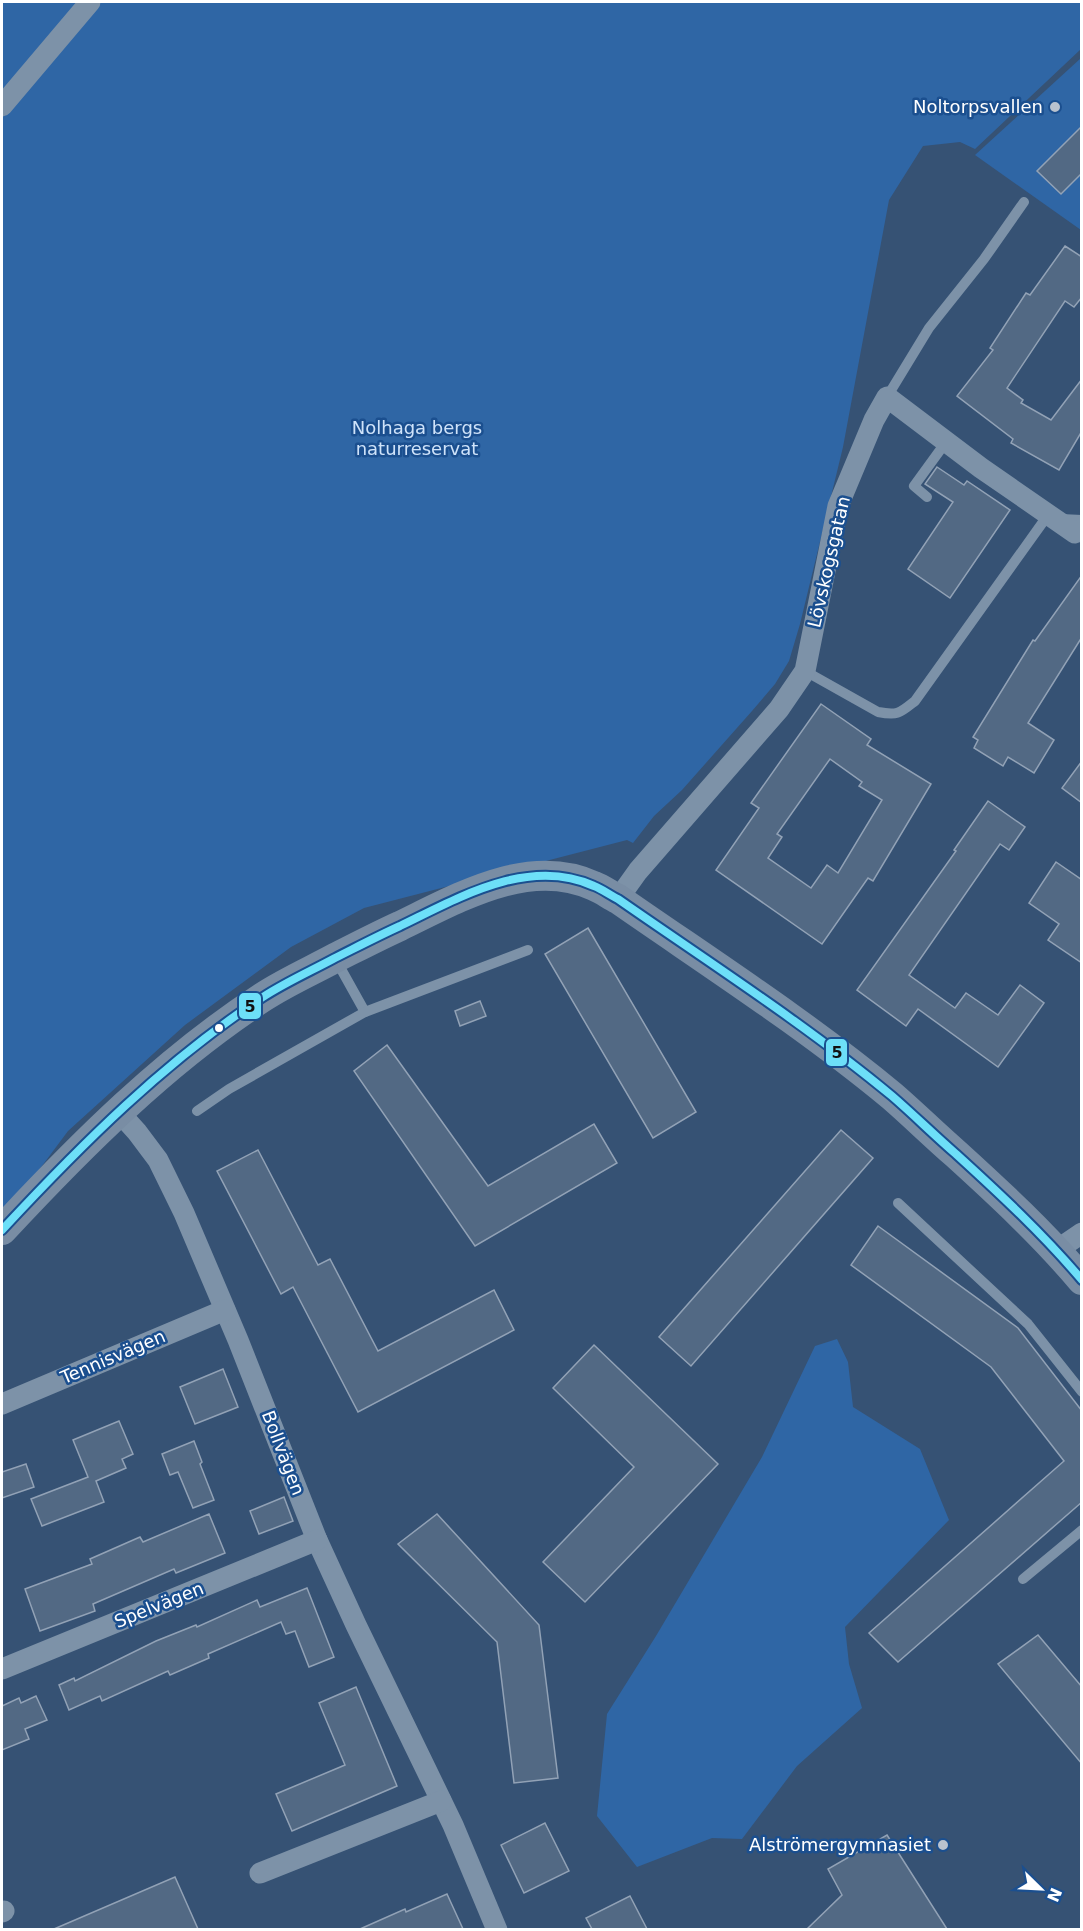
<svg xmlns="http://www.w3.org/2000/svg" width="1083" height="1931" font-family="'DejaVu Sans',sans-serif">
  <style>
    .green { fill: #2f66a5 }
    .building { fill: #526984; stroke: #92a2b6; stroke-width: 1.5; fill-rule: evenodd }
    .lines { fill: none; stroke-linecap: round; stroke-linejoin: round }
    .lane { stroke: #7d92a8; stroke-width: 10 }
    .street { stroke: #7d92a8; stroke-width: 21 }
    .secondary { stroke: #798da4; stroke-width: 30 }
    .bus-1-casing { stroke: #1b4f8f; stroke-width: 12 }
    .bus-1 { stroke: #6ddff8; stroke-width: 8 }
    .poi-dot { fill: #b9c2ce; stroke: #1b4f8f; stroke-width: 2 }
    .bus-dot { fill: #fff; stroke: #1b4f8f; stroke-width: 2 }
    .labels { text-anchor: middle; stroke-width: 5; stroke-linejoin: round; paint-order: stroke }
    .poi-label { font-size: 18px; fill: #fff; stroke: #1b4f8f; text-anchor: end }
    .park-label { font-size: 18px; fill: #cfe3fa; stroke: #1b4f8f }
    .street-label { font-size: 18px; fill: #fff; stroke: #1b4f8f }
    .line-badge { stroke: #1b4f8f; stroke-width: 2 }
    .pale-badge-label { font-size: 16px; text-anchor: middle; font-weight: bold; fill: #111 }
  </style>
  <rect width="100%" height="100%" fill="#365274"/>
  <g class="green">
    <path d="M 2,2 L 1081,2 L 1081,49 L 975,149 L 960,142 L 923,146 L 889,200 L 843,447 L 800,624 L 789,661 L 775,684 L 752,711 L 682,790 L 654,816 L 633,843 L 627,840 L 364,908 L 291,947 L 185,1025 L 68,1131 L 36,1174 L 2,1210 Z"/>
    <path d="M 1081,58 L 1081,230 L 975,155 Z"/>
    <path d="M 837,1339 L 848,1362 L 853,1407 L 920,1449 L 949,1520 L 845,1627 L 849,1664 L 862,1708 L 797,1766 L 742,1839 L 712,1838 L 637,1867 L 597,1816 L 607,1714 L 656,1636 L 762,1457 L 815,1346 Z"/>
  </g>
  <g class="building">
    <path d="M 1082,126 L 1082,173 L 1061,194 L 1037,171 Z"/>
    <path d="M 1065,246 L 1082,257 L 1082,297 L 1074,307 L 1065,301 L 1007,388 L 1023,400 L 1021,403 L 1051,420 L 1082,379 L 1082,431 L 1059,470 L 1011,443 L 1013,439 L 957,396 L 993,350 L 990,348 L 1026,293 L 1030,295 Z"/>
    <path d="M 937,467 L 964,485 L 967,481 L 1010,510 L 950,598 L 908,569 L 953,502 L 925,484 Z"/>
    <path d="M 1082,575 L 1082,637 L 1028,723 L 1054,740 L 1034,773 L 1008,757 L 1003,766 L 974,748 L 978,740 L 973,737 L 1033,640 L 1035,641 Z"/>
    <path d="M 821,704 L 871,739 L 867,745 L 931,784 L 873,881 L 868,878 L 822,944 L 716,870 L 759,808 L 751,803 ZM 830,759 L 862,782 L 859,786 L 882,800 L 838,873 L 827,865 L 811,888 L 768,858 L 782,837 L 777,834 Z"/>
    <path d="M 1082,761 L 1082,803 L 1062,788 Z"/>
    <path d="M 988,801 L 1025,827 L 1009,850 L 1000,844 L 909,975 L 955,1008 L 966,993 L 998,1015 L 1020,985 L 1044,1003 L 998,1067 L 918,1009 L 906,1026 L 857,990 L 956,851 L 954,850 Z"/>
    <path d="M 1056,862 L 1082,880 L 1082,963 L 1048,940 L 1059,924 L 1029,903 Z"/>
    <path d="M 588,928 L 696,1112 L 653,1138 L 545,954 Z"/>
    <path d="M 480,1001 L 486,1016 L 460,1026 L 455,1011 Z"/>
    <path d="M 387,1045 L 488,1186 L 594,1124 L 617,1163 L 475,1246 L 354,1071 Z"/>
    <path d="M 841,1130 L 873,1158 L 691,1366 L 659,1337 Z"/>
    <path d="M 258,1150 L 318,1265 L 330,1259 L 378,1351 L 494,1290 L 514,1330 L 358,1412 L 293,1287 L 281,1294 L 217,1171 Z"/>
    <path d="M 878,1226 L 1018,1328 L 1082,1411 L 1082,1502 L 898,1662 L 869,1633 L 1064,1461 L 991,1367 L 851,1265 Z"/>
    <path d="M 594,1345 L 718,1464 L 585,1602 L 543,1562 L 634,1467 L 553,1388 Z"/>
    <path d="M 223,1369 L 238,1407 L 195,1424 L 180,1387 Z"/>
    <path d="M 119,1421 L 133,1454 L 122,1459 L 126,1468 L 96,1481 L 104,1502 L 42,1526 L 31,1499 L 88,1477 L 73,1440 Z"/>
    <path d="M 194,1441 L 202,1462 L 200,1464 L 214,1500 L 193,1508 L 178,1472 L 170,1475 L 162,1454 Z"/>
    <path d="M 26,1464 L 34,1487 L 2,1498 L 2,1472 Z"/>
    <path d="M 284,1497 L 293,1521 L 259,1534 L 250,1511 Z"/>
    <path d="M 209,1514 L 225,1553 L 176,1573 L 174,1569 L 93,1604 L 95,1611 L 40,1631 L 25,1589 L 92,1564 L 90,1559 L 140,1537 L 143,1542 Z"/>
    <path d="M 437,1514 L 539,1625 L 558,1778 L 514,1783 L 497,1642 L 398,1544 Z"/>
    <path d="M 307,1588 L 334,1657 L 309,1667 L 295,1631 L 286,1634 L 281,1622 L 208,1654 L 209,1658 L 170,1675 L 168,1671 L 102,1701 L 100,1696 L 69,1710 L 59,1685 L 74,1678 L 75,1681 L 156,1641 L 196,1625 L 197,1627 L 257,1600 L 260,1607 Z"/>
    <path d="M 1038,1635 L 1082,1687 L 1082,1764 L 998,1664 Z"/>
    <path d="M 356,1687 L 397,1786 L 292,1831 L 276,1794 L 345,1765 L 319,1703 Z"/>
    <path d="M 36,1696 L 47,1720 L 25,1729 L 29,1739 L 2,1750 L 2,1706 L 19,1698 L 21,1703 Z"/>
    <path d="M 545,1823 L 569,1871 L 524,1893 L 501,1845 Z"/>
    <path d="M 887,1835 L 947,1929 L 807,1929 L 842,1895 L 828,1869 Z"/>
    <path d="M 175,1877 L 198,1929 L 54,1929 Z"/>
    <path d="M 447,1894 L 463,1929 L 360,1929 L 405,1909 L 406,1912 Z"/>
    <path d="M 630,1896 L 647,1929 L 592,1929 L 586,1918 Z"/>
  </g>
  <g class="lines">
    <g class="lane">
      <path d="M 887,397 L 929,328 L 984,259 L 1024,202"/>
      <path d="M 927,497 L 914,486 L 946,442"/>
      <path d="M 1061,519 L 1082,520"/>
      <path d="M 805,671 L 878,712 C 898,716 900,713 915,701 L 1048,515"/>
      <path d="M 336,960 L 365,1012"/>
      <path d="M 197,1111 L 229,1089 L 365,1012 L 528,950"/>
      <path d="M 898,1203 L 1028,1324 L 1082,1392"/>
      <path d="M 1023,1579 L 1082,1530"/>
    </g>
    <g class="street">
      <path d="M 2,106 L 90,2"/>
      <path d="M 618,899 L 638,871 L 779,709 L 805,671 L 838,506 L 874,420 L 887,397 L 981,468 L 1075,533"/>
      <path d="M 118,1111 L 137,1132 L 158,1160 L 184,1213 L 238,1340 L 317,1540 L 356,1625 L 453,1825 L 497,1930"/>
      <path d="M 1057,1250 L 1082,1233"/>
      <path d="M 2,1404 L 225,1310"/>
      <path d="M 2,1669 L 317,1540"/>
      <path d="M 260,1873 L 441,1801"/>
      <path d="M 2,1912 L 4,1911"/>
    </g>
    <path class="secondary" d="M 2,1230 C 81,1145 165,1061 263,997 C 286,982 311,971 335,958 C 357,947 378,936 400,926 C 458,898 529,856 594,886 C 602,889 610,895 618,899 C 710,963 805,1024 892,1096 C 914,1115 934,1135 956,1154 C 1000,1194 1043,1234 1082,1280"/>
    <defs>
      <path id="bus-1" d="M 2,1230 C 81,1145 165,1061 263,997 C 286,982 311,971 335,958 C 357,947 378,936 400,926 C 458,898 529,856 594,886 C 602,889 610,895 618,899 C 710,963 805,1024 892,1096 C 914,1115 934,1135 956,1154 C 1000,1194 1043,1234 1082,1280"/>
    </defs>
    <use href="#bus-1" class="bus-1-casing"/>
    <use href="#bus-1" class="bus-1"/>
  </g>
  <g class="poi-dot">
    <circle cx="1055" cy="107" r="6"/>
    <circle cx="943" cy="1845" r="6"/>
  </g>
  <circle class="bus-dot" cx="219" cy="1028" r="5"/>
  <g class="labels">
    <g class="poi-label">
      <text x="1043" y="113">Noltorpsvallen</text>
      <text x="931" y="1851">Alströmergymnasiet</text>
    </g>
    <g class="park-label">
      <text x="417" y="434">Nolhaga bergs<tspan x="417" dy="21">naturreservat</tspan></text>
    </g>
    <g class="street-label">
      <text transform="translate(829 562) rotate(-77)" y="6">Lövskogsgatan</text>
      <text transform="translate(113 1357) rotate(-23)" y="6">Tennisvägen</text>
      <text transform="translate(283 1453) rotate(69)" y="6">Bollvägen</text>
      <text transform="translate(159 1605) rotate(-22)" y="6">Spelvägen</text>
    </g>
  </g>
  <g class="line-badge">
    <rect x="238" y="992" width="24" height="28" rx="6" fill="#6ddff8"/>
    <rect x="825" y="1038" width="23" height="29" rx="6" fill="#6ddff8"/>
  </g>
  <g class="pale-badge-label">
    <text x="250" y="1012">5</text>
    <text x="837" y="1058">5</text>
  </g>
  <rect width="1083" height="1931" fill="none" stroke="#ffffff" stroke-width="6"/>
  <g transform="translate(1041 1889) rotate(114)" stroke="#1b4f8f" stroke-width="4.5" paint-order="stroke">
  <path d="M0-4.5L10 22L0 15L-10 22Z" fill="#ffffff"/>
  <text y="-9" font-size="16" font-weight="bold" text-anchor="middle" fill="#ffffff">N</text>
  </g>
</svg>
